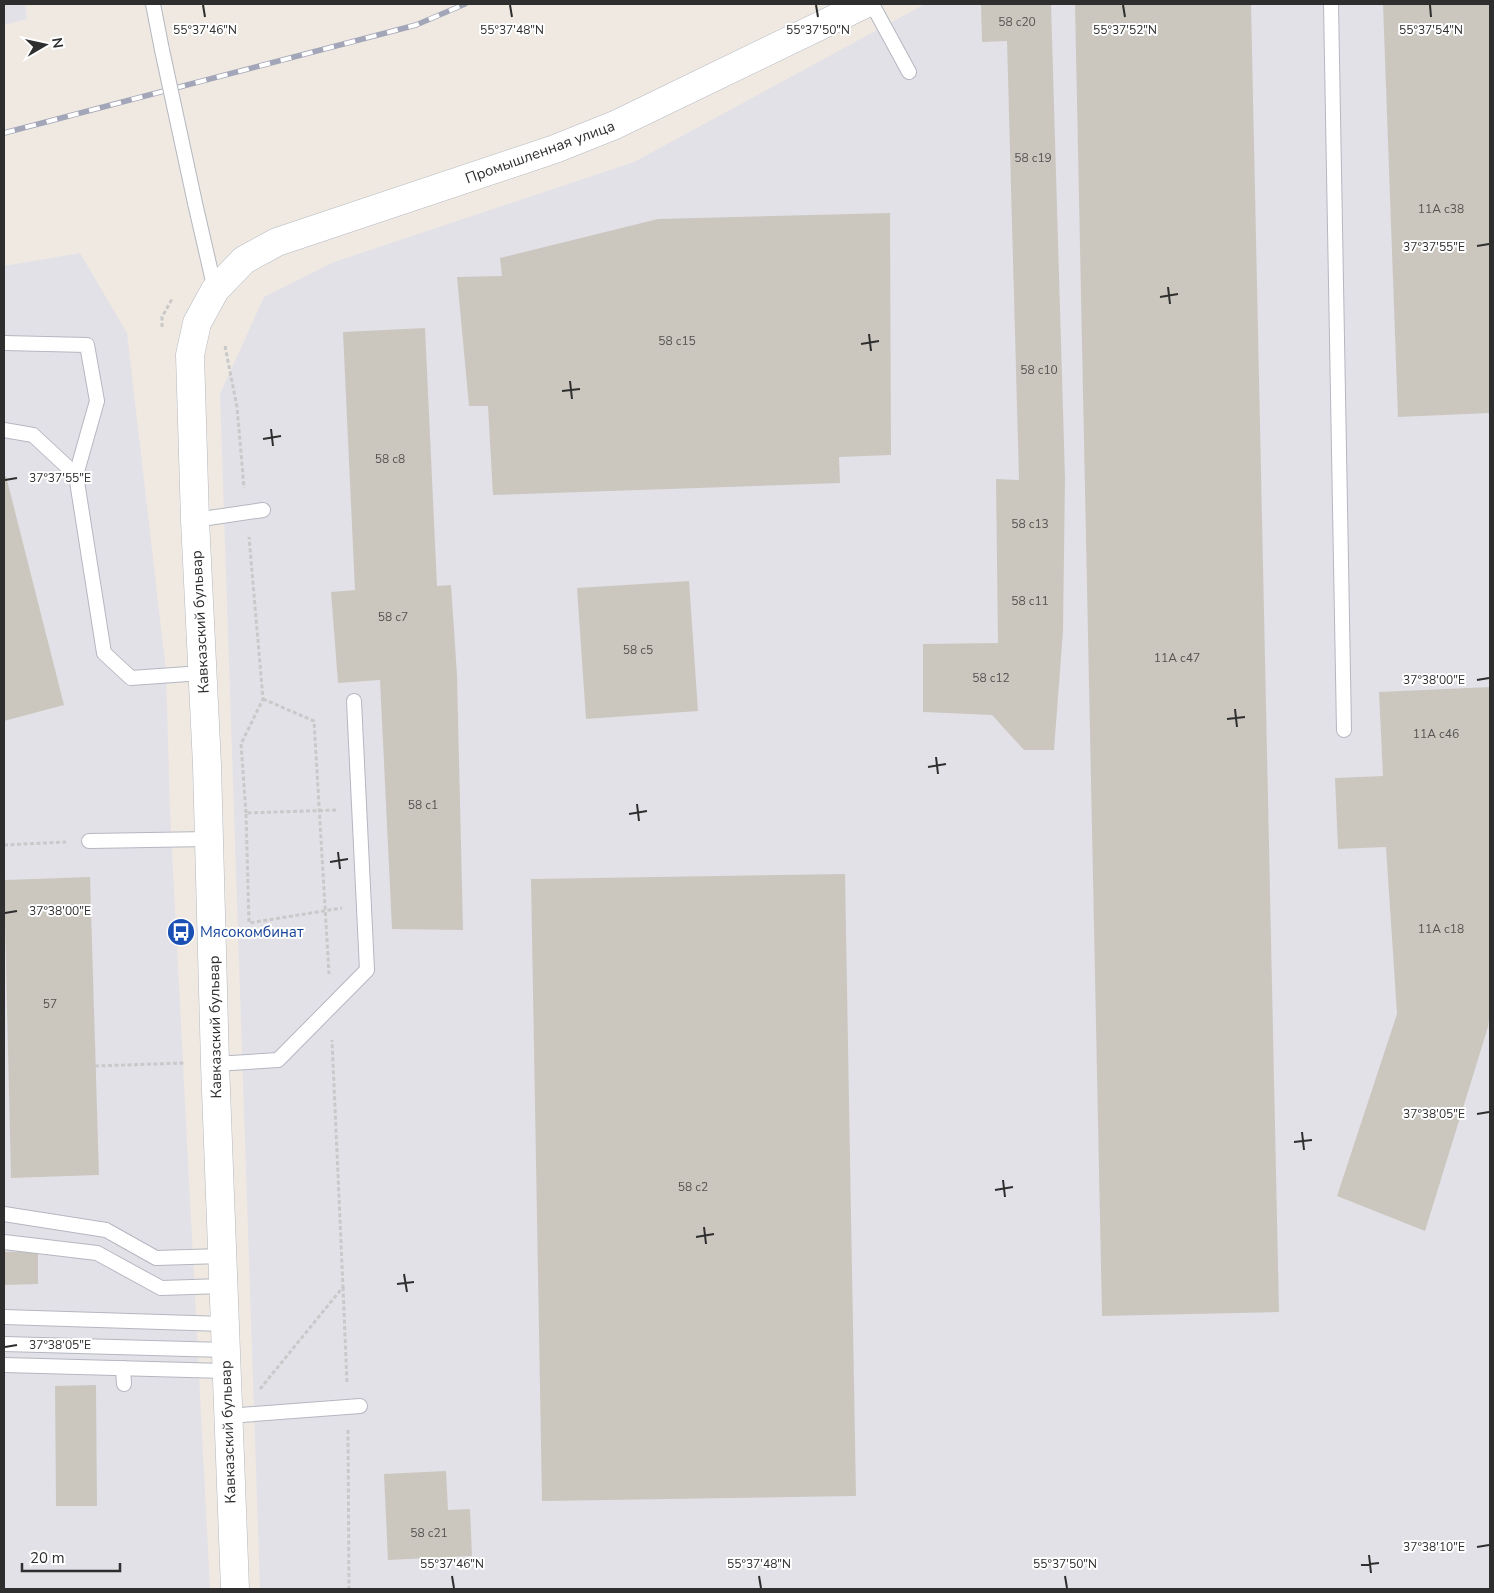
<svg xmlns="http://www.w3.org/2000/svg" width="1494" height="1593" font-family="'Nunito Sans',sans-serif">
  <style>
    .industrial { fill: #e3e1e8 }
    .building { fill: #cbc7bf }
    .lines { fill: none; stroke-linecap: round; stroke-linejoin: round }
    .service-casing { stroke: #b4b7c1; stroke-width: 16 }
    .minor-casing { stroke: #b4b7c1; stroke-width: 29 }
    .path { stroke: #c9c9c9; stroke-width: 3; stroke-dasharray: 4 2.5; stroke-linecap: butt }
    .service { stroke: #fff; stroke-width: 14 }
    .minor { stroke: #fff; stroke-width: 28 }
    .rail-casing { stroke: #a3a6b8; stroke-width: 5.5 }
    .rail { stroke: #fff; stroke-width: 4; stroke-dasharray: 11; stroke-linecap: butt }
    .service-bridge-casing { stroke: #b4b7c1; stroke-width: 16; stroke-linecap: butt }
    .service-bridge { stroke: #fff; stroke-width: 14 }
    .ticks { fill: none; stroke: #2e2e2e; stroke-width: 2 }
    .labels { text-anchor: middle; stroke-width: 4; stroke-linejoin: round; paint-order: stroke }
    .number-label { font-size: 12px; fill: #555452 }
    .street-label { font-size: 15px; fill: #2e2e2e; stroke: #fff }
    .transit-label { font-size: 15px; fill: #164399; stroke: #fff; text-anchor: start }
    .ticks-label { font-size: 12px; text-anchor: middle; fill: #2e2e2e; stroke: #fff; stroke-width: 4; stroke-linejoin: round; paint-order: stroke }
  </style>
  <rect width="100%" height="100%" fill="#efe9e1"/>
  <g class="industrial">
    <path d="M 4,4 L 25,4 L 27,19 L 4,25 Z"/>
    <path d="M 925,4 L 1490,4 L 1490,1589 L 260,1589 L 220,394 L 264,297 L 334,262 L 634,162 Z"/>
    <path d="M 80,253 L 127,333 L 166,671 L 170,811 L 210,1589 L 4,1589 L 4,266 Z"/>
  </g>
  <g class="building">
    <path d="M 981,4 L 1051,4 L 1065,478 L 1063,631 L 1054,750 L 1024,750 L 992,715 L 923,712 L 923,644 L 998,643 L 996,479 L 1019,480 L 1007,41 L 982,42 Z"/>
    <path d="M 1075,4 L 1251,4 L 1279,1312 L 1102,1316 Z"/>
    <path d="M 1383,4 L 1490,4 L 1490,413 L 1398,417 Z"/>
    <path d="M 890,213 L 891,455 L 839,457 L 840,483 L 493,495 L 488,406 L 469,406 L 457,277 L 502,276 L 500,258 L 658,219 Z"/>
    <path d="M 425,328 L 437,586 L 451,585 L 457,675 L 463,930 L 392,929 L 380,680 L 338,683 L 331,592 L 355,590 L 343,332 Z"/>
    <path d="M 6,476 L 64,705 L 4,721 L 4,477 Z"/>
    <path d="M 689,581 L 698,711 L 586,719 L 577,588 Z"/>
    <path d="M 1490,687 L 1490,1011 L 1488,1027 L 1425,1231 L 1337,1196 L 1397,1014 L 1386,847 L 1338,849 L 1335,778 L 1383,776 L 1379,692 Z"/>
    <path d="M 845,874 L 856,1496 L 542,1501 L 531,879 Z"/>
    <path d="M 90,877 L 99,1175 L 11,1178 L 4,880 Z"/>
    <path d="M 38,1251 L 38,1284 L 4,1285 L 4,1252 Z"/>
    <path d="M 96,1385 L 97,1506 L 56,1506 L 55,1386 Z"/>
    <path d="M 446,1471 L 448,1510 L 470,1509 L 472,1556 L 388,1560 L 384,1474 Z"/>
  </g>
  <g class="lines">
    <defs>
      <g id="service">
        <path d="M 153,4 L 162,50"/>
        <path d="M 872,4 L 909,72"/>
        <path d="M 1331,4 L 1344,730"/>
        <path d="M 195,203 L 215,290"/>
        <path d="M 4,343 L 87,345 L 97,401 L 76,475"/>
        <path d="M 4,430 L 33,435 L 76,475 L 104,653 L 131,678 L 202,673"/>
        <path d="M 195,520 L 263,510"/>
        <path d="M 89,841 L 209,839"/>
        <path d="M 215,1064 L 278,1060 L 367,970 L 354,701"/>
        <path d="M 4,1214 L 106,1230 L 156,1258 L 222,1256"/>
        <path d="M 4,1242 L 97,1253 L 161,1288 L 223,1286"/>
        <path d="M 4,1317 L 224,1324"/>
        <path d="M 4,1344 L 225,1350"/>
        <path d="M 4,1365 L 225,1371"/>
        <path d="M 123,1368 L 124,1384"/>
        <path d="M 228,1416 L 360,1406"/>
      </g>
      <path id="minor" d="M 235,1589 L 215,1064 L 207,765 L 195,520 L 190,355 L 197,323 L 215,290 L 244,260 L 277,242 L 555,149 L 615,125 L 865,4"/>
    </defs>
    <use href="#service" class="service-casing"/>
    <use href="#minor" class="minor-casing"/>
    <g class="path">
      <path d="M 162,327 L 162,317 L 172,299"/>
      <path d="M 225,346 L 237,407 L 244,488"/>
      <path d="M 263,699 L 314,721 L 329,974"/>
      <path d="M 336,810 L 246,813 L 249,923 L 342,908"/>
      <path d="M 246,813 L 241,744 L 263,699 L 249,537"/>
      <path d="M 4,845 L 66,842"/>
      <path d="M 95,1066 L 184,1063"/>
      <path d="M 343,1287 L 347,1384"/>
      <path d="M 260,1389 L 343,1287 L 332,1040"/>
      <path d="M 348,1430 L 349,1589"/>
    </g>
    <use href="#service" class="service"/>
    <use href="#minor" class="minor"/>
    <defs>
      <path id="rail" d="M 4,133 L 416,25 L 465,4"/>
    </defs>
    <use href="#rail" class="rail-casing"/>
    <use href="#rail" class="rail"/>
    <defs>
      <path id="service-bridge" d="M 162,50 L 195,203"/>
    </defs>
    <use href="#service-bridge" class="service-bridge-casing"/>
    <use href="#service-bridge" class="service-bridge"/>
  </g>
  <path class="ticks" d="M 203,5 L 205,17M 510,5 L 512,17M 816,5 L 818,17M 1123,5 L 1125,17M 1430,5 L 1431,17M 1477,246 L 1489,244M 1168,287 L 1170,304M 1160,297 L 1178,294M 869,334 L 871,351M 861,344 L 879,341M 570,381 L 572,399M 562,391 L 580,389M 271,429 L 273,446M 263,439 L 281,436M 5,480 L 17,478M 1477,680 L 1489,678M 1235,709 L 1237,727M 1227,719 L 1245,717M 936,757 L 938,774M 928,767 L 946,764M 637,804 L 639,821M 629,814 L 647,811M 338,852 L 340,869M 330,862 L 348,859M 5,913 L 17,911M 1477,1114 L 1489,1112M 1302,1132 L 1304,1150M 1294,1142 L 1312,1140M 1003,1180 L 1005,1197M 995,1190 L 1013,1187M 704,1227 L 706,1244M 696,1237 L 714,1234M 404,1274 L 407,1292M 397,1284 L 414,1282M 5,1347 L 17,1345M 1477,1547 L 1489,1545M 1369,1555 L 1371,1573M 1361,1565 L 1379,1563M 452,1576 L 454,1588M 759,1576 L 761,1588M 1065,1576 L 1067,1588"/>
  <defs>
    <symbol id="bus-disc" viewBox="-11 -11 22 22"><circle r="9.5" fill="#1a4fb4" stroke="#fff"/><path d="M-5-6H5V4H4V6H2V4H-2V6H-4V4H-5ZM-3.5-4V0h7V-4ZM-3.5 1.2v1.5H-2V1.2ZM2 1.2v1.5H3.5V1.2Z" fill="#fff"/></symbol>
  </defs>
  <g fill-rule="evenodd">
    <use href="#bus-disc" x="165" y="916" width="32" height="32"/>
  </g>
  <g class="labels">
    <g class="number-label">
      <text x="1017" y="26">58 с20</text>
      <text x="1033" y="162">58 с19</text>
      <text x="1441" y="213">11А с38</text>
      <text x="677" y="345">58 с15</text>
      <text x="1039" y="374">58 с10</text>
      <text x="390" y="463">58 с8</text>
      <text x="1030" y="528">58 с13</text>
      <text x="1030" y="605">58 с11</text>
      <text x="393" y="621">58 с7</text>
      <text x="638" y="654">58 с5</text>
      <text x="1177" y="662">11А с47</text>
      <text x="991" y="682">58 с12</text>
      <text x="1436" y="738">11А с46</text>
      <text x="423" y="809">58 с1</text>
      <text x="1441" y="933">11А с18</text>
      <text x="50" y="1008">57</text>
      <text x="693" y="1191">58 с2</text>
      <text x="429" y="1537">58 с21</text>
    </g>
    <g class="street-label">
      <text transform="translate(540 152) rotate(-20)" y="5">Промышленная улица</text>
      <text transform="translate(200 622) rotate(-93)" y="5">Кавказский бульвар</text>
      <text transform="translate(215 1027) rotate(-91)" y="5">Кавказский бульвар</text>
      <text transform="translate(228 1432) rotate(-92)" y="5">Кавказский бульвар</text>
    </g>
    <g class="transit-label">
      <text x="200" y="937">Мясокомбинат</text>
    </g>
  </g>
  <g class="ticks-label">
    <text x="205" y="34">55°37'46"N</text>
    <text x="512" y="34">55°37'48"N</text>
    <text x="818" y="34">55°37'50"N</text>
    <text x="1125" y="34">55°37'52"N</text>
    <text x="1431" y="34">55°37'54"N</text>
    <text x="1434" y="251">37°37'55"E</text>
    <text x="60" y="482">37°37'55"E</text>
    <text x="1434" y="684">37°38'00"E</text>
    <text x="60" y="915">37°38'00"E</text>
    <text x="1434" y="1118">37°38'05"E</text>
    <text x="60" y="1349">37°38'05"E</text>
    <text x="1434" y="1551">37°38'10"E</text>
    <text x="452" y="1568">55°37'46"N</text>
    <text x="759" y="1568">55°37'48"N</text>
    <text x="1065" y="1568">55°37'50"N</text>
  </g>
  <rect width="1494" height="1593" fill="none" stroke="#2e2e2e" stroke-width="10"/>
  <g transform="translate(45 45) rotate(81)" stroke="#ffffff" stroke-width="4" paint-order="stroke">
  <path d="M0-4L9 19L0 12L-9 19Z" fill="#2e2e2e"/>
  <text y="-8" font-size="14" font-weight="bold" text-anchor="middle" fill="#2e2e2e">N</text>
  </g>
  <path d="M22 1563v8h98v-8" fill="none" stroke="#2e2e2e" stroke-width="2.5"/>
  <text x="30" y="1563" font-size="15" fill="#2e2e2e" stroke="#ffffff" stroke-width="4" paint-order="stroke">20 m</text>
</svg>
